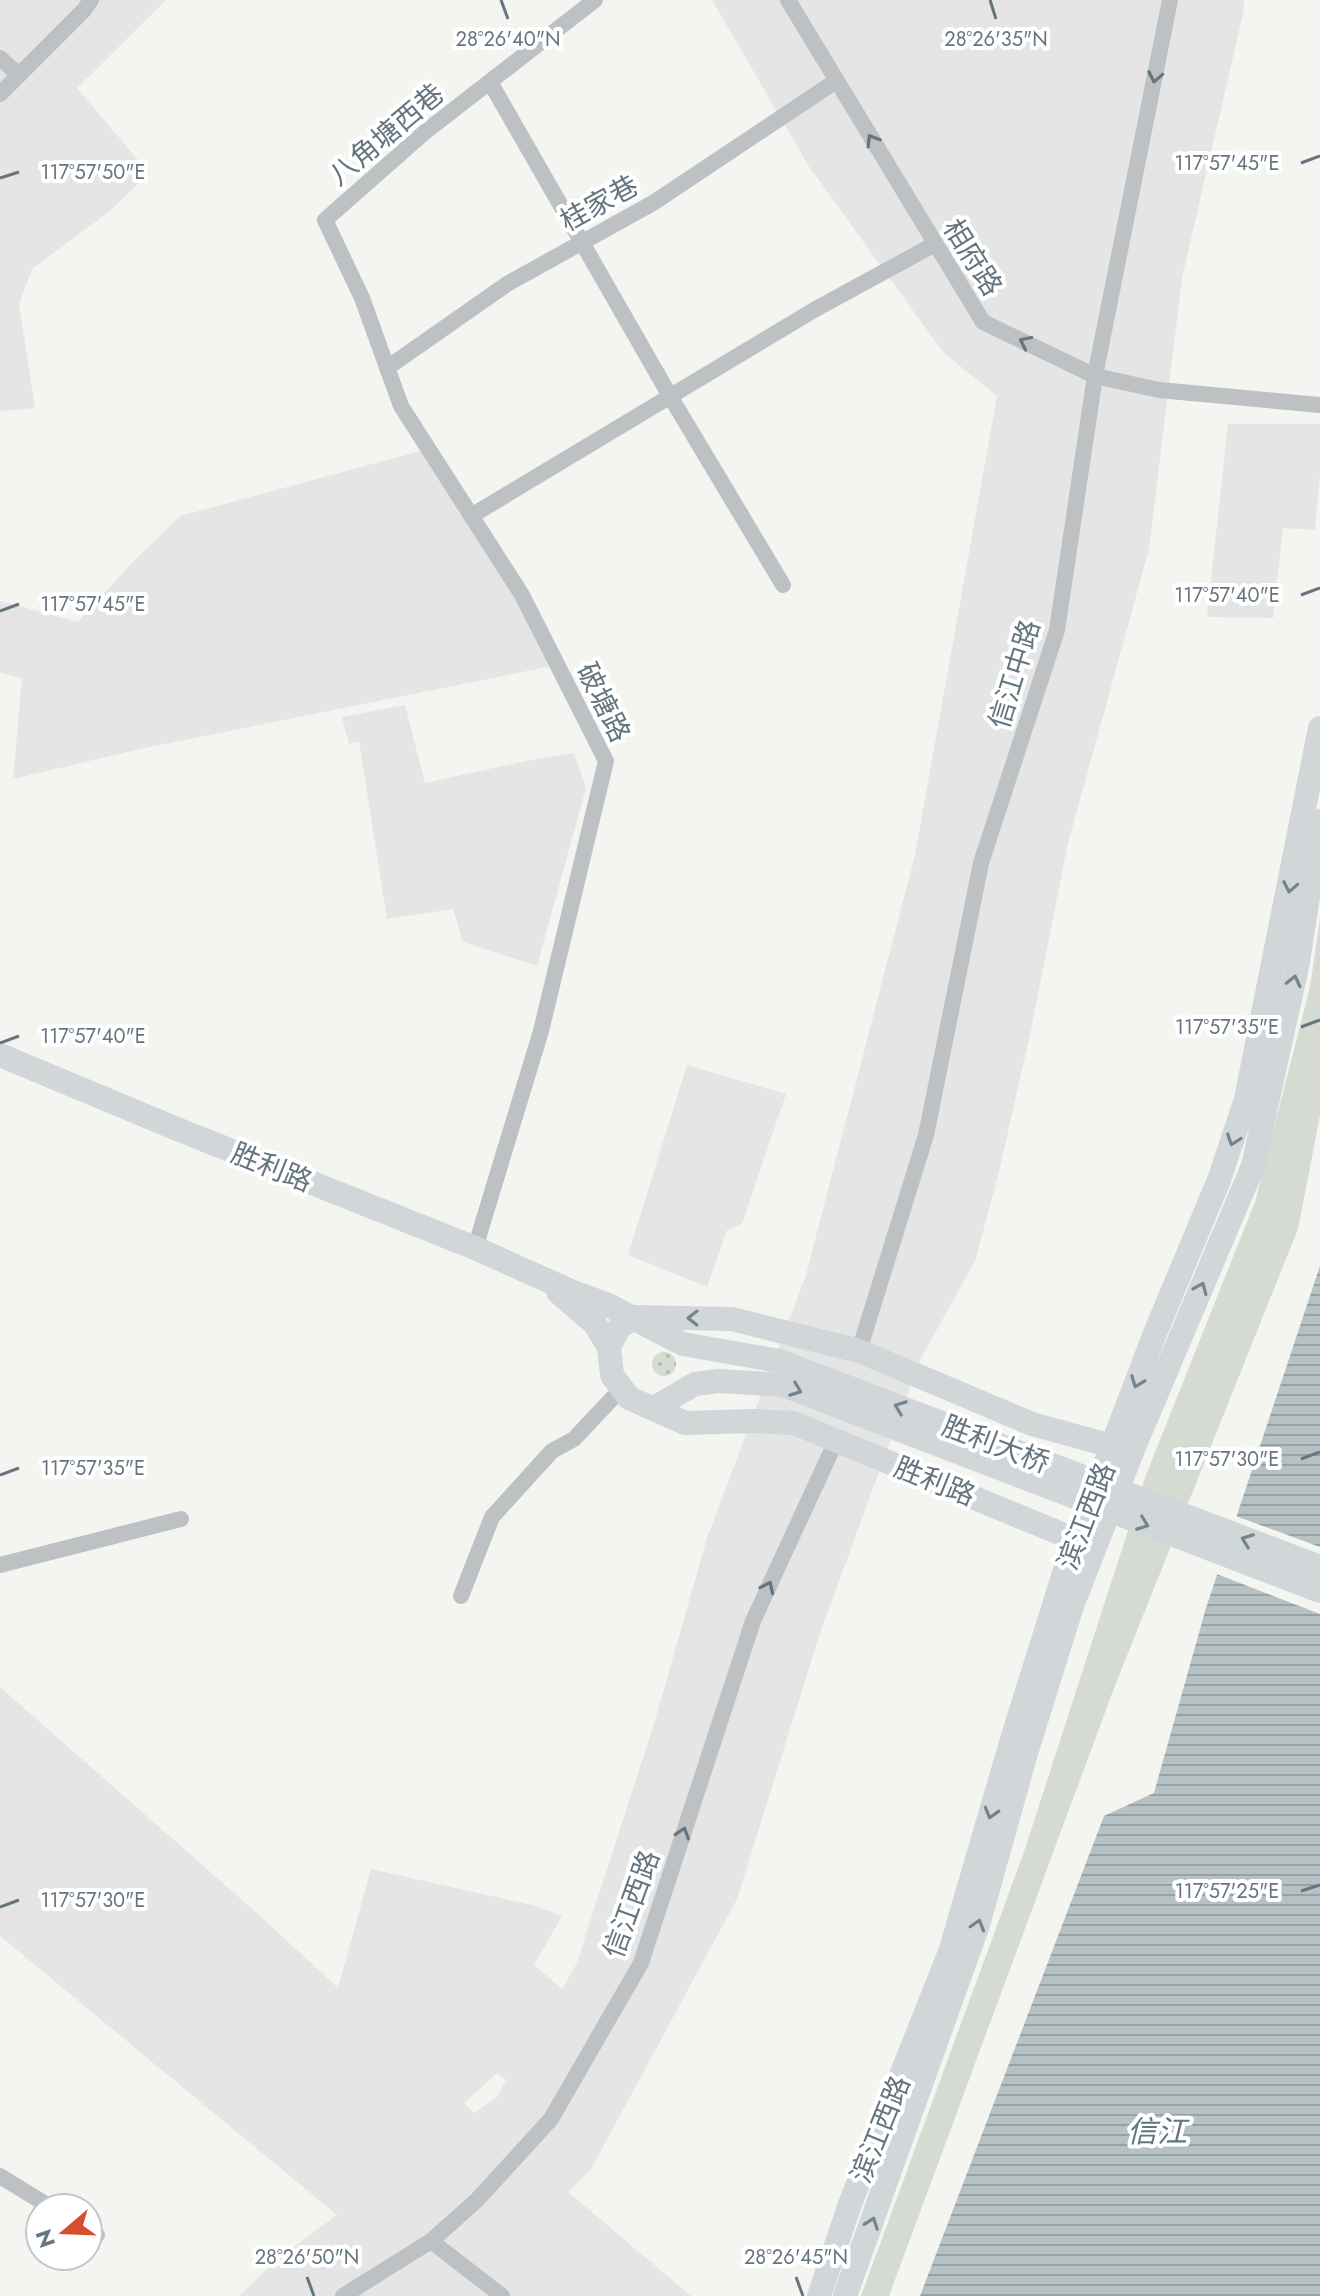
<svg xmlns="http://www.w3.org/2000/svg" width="1320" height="2296" font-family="Jost,'Noto Sans SC',sans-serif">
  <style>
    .built { fill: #e4e5e4; fill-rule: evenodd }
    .grass { fill: url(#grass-dots) }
    .park { fill: #d5dad2 }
    .water { fill: url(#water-rules) }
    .pier { fill: #f4f4f0 }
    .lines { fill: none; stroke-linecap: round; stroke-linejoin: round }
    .street { stroke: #bdc1c4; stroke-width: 16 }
    .secondary { stroke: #d1d6d9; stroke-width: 24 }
    .oneway { stroke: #65757f }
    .oneway2 { stroke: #75848c }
    .ticks { fill: none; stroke: #65757f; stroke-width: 3 }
    .labels { text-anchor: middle; stroke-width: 8; stroke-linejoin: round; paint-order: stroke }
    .street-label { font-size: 28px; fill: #65757f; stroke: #fff }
    .water-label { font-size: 30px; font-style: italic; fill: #60777d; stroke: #fff }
    .ticks-label { font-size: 20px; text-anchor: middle; fill: #65757f; stroke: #fff; stroke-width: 8; stroke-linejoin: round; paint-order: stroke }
  </style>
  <defs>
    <pattern id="grass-dots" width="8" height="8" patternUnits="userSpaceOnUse" patternTransform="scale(2)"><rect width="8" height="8" fill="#d5dad2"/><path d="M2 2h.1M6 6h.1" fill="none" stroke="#b0b5b0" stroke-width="1.8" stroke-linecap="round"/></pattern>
    <pattern id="water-rules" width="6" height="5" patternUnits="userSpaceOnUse" patternTransform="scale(2)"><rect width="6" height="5" fill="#b6c1c4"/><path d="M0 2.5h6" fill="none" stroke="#98a1a4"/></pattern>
  </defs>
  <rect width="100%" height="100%" fill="#f4f4f0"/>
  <g class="built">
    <path d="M 0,0 L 166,0 L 77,88 L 149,173 L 110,211 L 32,269 L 19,304 L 35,408 L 0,411 Z"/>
    <path d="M 712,0 L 1244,0 L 1243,14 L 1182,278 L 1149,549 L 1067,847 L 1031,1030 L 998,1176 L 975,1261 L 920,1360 L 820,1633 L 737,1899 L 591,2169 L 568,2192 L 691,2296 L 239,2296 L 279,2258 L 337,2215 L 0,1936 L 0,1687 L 259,1915 L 338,1988 L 371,1869 L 536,1906 L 562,1916 L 534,1965 L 562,1989 L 576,1965 L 655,1721 L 707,1538 L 806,1275 L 915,855 L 997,396 L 943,352 L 808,165 ZM 497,2073 L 506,2080 L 497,2097 L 474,2113 L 464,2103 Z"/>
    <path d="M 1228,424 L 1320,424 L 1320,473 L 1315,530 L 1283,528 L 1273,618 L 1207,617 Z"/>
    <path d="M 428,449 L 557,665 L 140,749 L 13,779 L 22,678 L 0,673 L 0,601 L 78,622 L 130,565 L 180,516 Z"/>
    <path d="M 405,705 L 425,783 L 526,761 L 574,753 L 586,788 L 537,966 L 463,942 L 453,909 L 387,919 L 359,741 L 349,744 L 342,717 Z"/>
    <path d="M 687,1065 L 786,1094 L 742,1224 L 727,1230 L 707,1287 L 628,1255 Z"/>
  </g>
  <circle class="grass" cx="664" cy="1364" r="12"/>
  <path class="park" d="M 1320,919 L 1320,1115 L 1298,1229 L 1114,1688 L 889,2296 L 861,2296 L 1024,1852 L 1146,1475 L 1255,1202 L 1310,987 Z"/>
  <path class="water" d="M 1320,1266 L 1320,2296 L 920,2296 L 1104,1816 L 1154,1793 L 1206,1608 Z"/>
  <path class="pier" d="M 1233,1515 L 1320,1547 L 1320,1614 L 1214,1573 Z"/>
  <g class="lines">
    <g class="street">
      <path d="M 788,0 L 983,322 L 1095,376 L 1159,390 L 1320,405"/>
      <path d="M 0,58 L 19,75"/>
      <path d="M 490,82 L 670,396 L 783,585"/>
      <path d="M 0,94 L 84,10 L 91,0"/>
      <path d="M 387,368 L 507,284 L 653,203 L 836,81"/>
      <path d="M 471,516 L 814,310 L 935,244"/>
      <path d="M 475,1248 L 541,1031 L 606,761 L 522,595 L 401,406 L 362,298 L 325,220 L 425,132 L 595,0"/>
      <path d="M 859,1351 L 926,1135 L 981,863 L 1057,630 L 1095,376 L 1170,0"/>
      <path d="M 0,1565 L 181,1519"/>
      <path d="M 461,1596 L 492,1517 L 552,1451 L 574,1439 L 621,1389"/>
      <path d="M 0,2176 L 52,2208"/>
      <path d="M 88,2230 L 97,2235"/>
      <path d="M 431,2241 L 502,2296"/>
      <path d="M 343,2296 L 431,2241 L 477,2200 L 551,2119 L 604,2027 L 641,1963 L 753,1621 L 836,1441"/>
    </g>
    <g class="secondary">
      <path d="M 0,1055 L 182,1131 L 475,1248 L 573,1292 L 606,1304 L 683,1344 L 779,1361 L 1320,1567"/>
      <path d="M 558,1292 L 595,1324 L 609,1347"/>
      <path d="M 654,1408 L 695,1384 L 719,1381 L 783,1385 L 1320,1591"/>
      <path d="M 1076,1540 L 794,1423 L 754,1421 L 685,1423 L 629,1398 L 612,1375 L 609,1347 L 619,1328 L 634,1317 L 732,1319 L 859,1351 L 1032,1424 L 1112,1446"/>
      <path d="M 819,2296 L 850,2204 L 950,1952 L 1013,1736 L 1065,1570 L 1155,1333 L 1219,1180 L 1246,1099 L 1320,728"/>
      <path d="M 845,2296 L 978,1925 L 1026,1753 L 1072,1606 L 1134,1447 L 1253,1166 L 1297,967 L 1320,821"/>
    </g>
  </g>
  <defs><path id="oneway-chevron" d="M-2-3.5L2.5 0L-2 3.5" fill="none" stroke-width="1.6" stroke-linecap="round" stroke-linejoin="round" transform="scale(2)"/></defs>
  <g class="oneway">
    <use href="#oneway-chevron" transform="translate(1155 77) rotate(101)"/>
    <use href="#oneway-chevron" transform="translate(872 140) rotate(-121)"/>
    <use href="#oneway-chevron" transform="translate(1025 342) rotate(-154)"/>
    <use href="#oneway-chevron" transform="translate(768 1587) rotate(-65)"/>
    <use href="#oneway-chevron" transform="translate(683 1833) rotate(-72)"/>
  </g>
  <g class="oneway2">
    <use href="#oneway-chevron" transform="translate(1290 887) rotate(101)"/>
    <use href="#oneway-chevron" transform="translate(1294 981) rotate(-77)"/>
    <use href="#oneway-chevron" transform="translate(1233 1140) rotate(109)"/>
    <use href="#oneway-chevron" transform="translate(1201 1288) rotate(-67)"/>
    <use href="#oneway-chevron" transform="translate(693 1318) rotate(-179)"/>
    <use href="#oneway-chevron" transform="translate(1137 1382) rotate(111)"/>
    <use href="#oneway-chevron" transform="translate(796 1390) rotate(21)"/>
    <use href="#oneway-chevron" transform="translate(900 1407) rotate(-159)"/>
    <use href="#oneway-chevron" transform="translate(1143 1524) rotate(21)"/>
    <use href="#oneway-chevron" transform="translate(1247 1540) rotate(-159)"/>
    <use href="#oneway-chevron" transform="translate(991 1813) rotate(106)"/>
    <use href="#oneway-chevron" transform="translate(978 1925) rotate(-73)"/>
    <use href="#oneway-chevron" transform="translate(872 2223) rotate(-70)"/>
  </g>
  <path class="ticks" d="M 501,0 L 508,19M 990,0 L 996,19M 1301,163 L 1320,156M 0,178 L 19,172M 1301,595 L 1320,588M 0,611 L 19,604M 1301,1027 L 1320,1020M 0,1043 L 19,1036M 1301,1459 L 1320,1452M 0,1475 L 19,1468M 1301,1891 L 1320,1885M 0,1907 L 19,1900M 307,2277 L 314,2296M 796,2277 L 803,2296"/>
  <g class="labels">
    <g class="street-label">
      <text transform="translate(386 134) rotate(-40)" y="10">八角塘西巷</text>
      <text transform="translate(599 203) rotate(-29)" y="10">桂家巷</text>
      <text transform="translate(973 257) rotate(58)" y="10">相府路</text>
      <text transform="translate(1014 674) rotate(-73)" y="10">信江中路</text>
      <text transform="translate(604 702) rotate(64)" y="10">破塘路</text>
      <text transform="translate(272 1167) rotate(22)" y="10">胜利路</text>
      <text transform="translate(996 1444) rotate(21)" y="10">胜利大桥</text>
      <text transform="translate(935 1481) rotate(22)" y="10">胜利路</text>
      <text transform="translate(1086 1516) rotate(-69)" y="10">滨江西路</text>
      <text transform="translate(631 1904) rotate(-70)" y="10">信江西路</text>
      <text transform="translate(880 2129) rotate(-68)" y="10">滨江西路</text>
    </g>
    <g class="water-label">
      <text x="1157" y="2142">信江</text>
    </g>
  </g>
  <g class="ticks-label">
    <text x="508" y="46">28°26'40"N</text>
    <text x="996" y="46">28°26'35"N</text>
    <text x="1227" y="170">117°57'45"E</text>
    <text x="93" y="179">117°57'50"E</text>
    <text x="1227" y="602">117°57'40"E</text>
    <text x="93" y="611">117°57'45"E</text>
    <text x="1227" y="1034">117°57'35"E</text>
    <text x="93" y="1043">117°57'40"E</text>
    <text x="1227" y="1466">117°57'30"E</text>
    <text x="93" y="1475">117°57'35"E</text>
    <text x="1227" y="1898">117°57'25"E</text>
    <text x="93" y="1907">117°57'30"E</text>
    <text x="307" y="2264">28°26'50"N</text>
    <text x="796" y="2264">28°26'45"N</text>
  </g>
  <g transform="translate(64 2232) rotate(251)"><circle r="38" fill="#ffffff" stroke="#c1c8cc" stroke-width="2"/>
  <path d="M0-6L14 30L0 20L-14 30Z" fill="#d74d2d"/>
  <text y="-12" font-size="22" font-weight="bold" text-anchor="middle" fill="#65757f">N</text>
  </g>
</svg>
